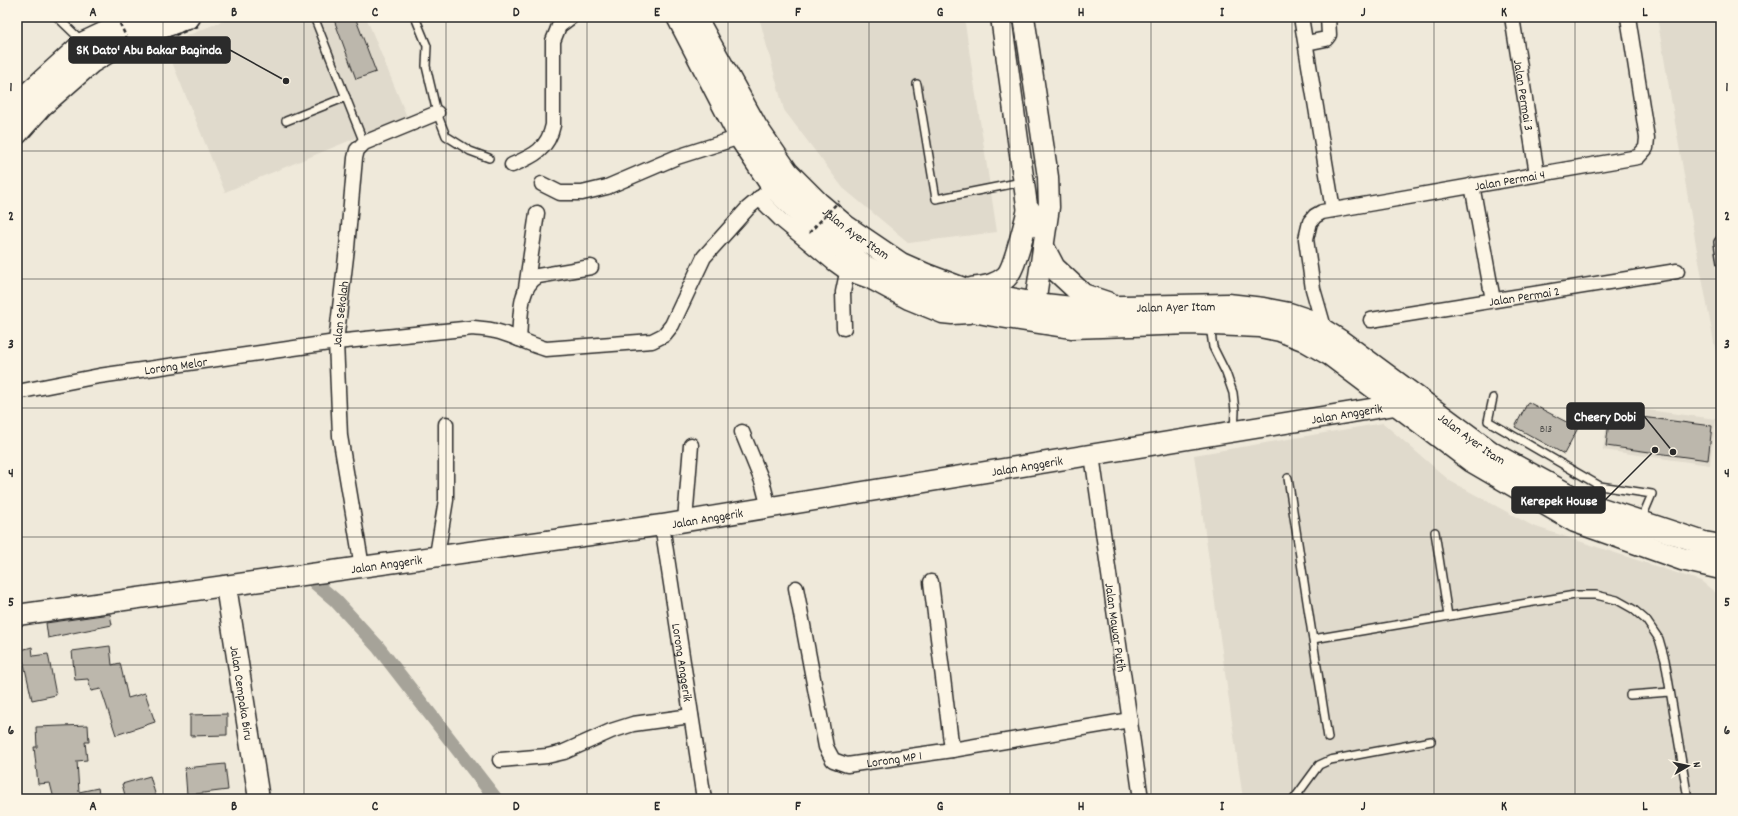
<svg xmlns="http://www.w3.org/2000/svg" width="1738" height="816" font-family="Dekko,sans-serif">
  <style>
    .built { fill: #e0dacc }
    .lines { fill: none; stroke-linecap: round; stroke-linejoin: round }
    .canal { stroke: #a6a399; stroke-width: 14 }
    .building { fill: #bcb7ac; stroke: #2b2b2b }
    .lane-casing { stroke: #2b2b2b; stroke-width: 10 }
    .street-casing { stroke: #2b2b2b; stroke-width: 17 }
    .secondary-casing { stroke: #2b2b2b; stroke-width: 23 }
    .primary-casing { stroke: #2b2b2b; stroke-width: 25 }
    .lane { stroke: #fcf5e5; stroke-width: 7 }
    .street { stroke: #fcf5e5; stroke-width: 14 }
    .secondary { stroke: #fcf5e5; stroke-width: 20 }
    .primary { stroke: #fcf5e5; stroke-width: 22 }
    .path-bridge { stroke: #2b2b2b; stroke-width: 2.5; stroke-dasharray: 4 3; stroke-linecap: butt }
    .grid { fill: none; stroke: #2b2b2b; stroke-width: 1; stroke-opacity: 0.55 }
    .labels { text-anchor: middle; stroke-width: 3; stroke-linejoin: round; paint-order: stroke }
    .number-label { font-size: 11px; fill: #4f4e4b }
    .street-label { font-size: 13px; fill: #2b2b2b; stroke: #fcf5e5 }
    .leader { fill: none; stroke: #2b2b2b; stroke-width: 1.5 }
    .callout-dot { fill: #2b2b2b; stroke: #fcf5e5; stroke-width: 1.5 }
    .callout { fill: #2b2b2b; stroke: #2b2b2b; stroke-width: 1.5 }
    .callout-label { font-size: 14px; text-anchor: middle; font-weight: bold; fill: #fff }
    .neatline { fill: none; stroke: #2b2b2b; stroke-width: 1.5 }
    .grid-label { font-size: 13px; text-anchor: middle; font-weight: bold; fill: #2b2b2b }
  </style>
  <rect width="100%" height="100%" fill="#efe9da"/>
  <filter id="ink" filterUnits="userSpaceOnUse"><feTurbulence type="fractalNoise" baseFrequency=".025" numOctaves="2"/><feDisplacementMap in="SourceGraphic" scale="8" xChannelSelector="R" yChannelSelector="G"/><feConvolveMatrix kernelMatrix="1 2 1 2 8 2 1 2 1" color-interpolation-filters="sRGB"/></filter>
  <g filter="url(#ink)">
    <g class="built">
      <path d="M 232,17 L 366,17 L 407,117 L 225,192 L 165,45 Z"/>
      <path d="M 759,17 L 964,17 L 997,232 L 909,243 L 843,188 L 784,110 Z"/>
      <path d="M 1657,17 L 1721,17 L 1721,380 L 1696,245 Z"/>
      <path d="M 1609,405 L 1716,419 L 1710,465 L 1603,450 Z"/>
      <path d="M 1383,423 L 1450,481 L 1533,526 L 1701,581 L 1721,597 L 1721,799 L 1243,799 L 1194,455 Z"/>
    </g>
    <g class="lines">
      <path class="canal" d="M 315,583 L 335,600 L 378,647 L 496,799"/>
    </g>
    <g class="building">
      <path d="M 333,17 L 355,17 L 376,72 L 356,79 Z"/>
      <path d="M 1528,402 L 1578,428 L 1564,454 L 1515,427 Z"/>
      <path d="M 1610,413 L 1712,426 L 1708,460 L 1606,446 Z"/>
      <path d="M 110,614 L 112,625 L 48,638 L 46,623 Z"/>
      <path d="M 110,646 L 112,665 L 120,663 L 128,698 L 145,693 L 155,722 L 116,735 L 101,689 L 91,691 L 88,679 L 75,680 L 72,651 Z"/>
      <path d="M 32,647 L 33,656 L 48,654 L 56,695 L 32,700 L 21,650 Z"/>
      <path d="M 227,714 L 227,735 L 190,736 L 190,715 Z"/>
      <path d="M 88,725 L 89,742 L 85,742 L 87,760 L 77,761 L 79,792 L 98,788 L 100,799 L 54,799 L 50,783 L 38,784 L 34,747 L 37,747 L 36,727 Z"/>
      <path d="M 225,764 L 228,790 L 187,795 L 185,768 Z"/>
      <path d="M 150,776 L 156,797 L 149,799 L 126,799 L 122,784 Z"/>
    </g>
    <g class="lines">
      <defs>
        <g id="lane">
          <path d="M 57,17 L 83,42"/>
          <path d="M 314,17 L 364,143"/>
          <path d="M 415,17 L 427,46 L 426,66 L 437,113 L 446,136 L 470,151 L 489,158"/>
          <path d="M 917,84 L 936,199 L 1022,182"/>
          <path d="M 286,121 L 346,97"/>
          <path d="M 1721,238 L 1718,242 L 1721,263"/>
          <path d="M 1210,326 L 1213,347 L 1226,373 L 1233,393 L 1235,411 L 1234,431"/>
          <path d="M 1493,398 L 1488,421 L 1600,486 L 1652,494 L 1641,520"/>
          <path d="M 1288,478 L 1328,738"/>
          <path d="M 1435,532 L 1448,616"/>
          <path d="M 1313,639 L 1575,595 L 1596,595 L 1617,600 L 1633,609 L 1646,620 L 1659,639 L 1665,660 L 1688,799"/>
          <path d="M 1630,695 L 1670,692"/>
          <path d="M 1294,799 L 1319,765 L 1330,760 L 1431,741"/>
        </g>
        <g id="street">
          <path d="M 1301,17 L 1333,210"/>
          <path id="s1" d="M 1512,17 L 1537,174"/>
          <path d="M 1306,43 L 1326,39 L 1329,35 L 1328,17"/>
          <path d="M 512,165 C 534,156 548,149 553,125 L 553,41 L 559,26 L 571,17"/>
          <path d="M 542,184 L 560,193 L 582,193 L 607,187 L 677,157 L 740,137"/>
          <path d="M 1472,185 L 1493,300"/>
          <path d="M 759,198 L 781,220 L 833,263 L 847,273 L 869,281 L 908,302 L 942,316 L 952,317 L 969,316"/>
          <path d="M 526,288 L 537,213"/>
          <path id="s2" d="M 1371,320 L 1677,271"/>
          <path d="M 844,328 L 843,292 L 847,273"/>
          <path id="s3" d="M 1325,331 L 1313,289 L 1306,239 L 1310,222 L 1315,216 L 1322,212 L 1638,157 L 1646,148 L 1647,138 L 1628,17"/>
          <path d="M 519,339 C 521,319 518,287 538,276 L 591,267"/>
          <path id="s4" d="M 17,392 L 99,376 L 336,342 L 473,328 C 480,329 488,329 495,331 C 513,335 528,344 546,349 L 652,341 L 664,335 L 672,325 L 704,257 L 748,208 L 773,187"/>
          <path d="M 742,432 L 762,481 L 769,508"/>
          <path id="s5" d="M 1092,455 L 1141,799"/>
          <path d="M 685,521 L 691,445"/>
          <path id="s6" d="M 662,525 L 704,799"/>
          <path d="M 437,555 L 446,500 L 446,424"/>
          <path id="s7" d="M 362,567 L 340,436 L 336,342 L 347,248 L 355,158 L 357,150 L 364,143 L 437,113"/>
          <path d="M 931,582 L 952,750"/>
          <path id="s8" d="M 796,588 L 826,747 L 833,760 L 847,765 L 952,750 L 1130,720"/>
          <path d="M 500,760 L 547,756 L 564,752 L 611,731 L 633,724 L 691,716"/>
        </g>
        <g id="secondary">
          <path d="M 1001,17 L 1030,227"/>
          <path d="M 1024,17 L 1048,177 L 1049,207 L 1035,304 L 1028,318"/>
          <path id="s9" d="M 226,586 L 259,799"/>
          <path id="s10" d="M 17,615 L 662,525 L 1395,405"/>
        </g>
        <g id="primary">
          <path d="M 678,17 L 740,137 L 773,187 L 804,217 L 864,266 L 916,293 L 958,308 L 994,315 L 1071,327 L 1191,323 L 1260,326 L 1280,330 L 1303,339 L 1331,355 L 1472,461 L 1575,521 L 1682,559 L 1721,568"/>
          <path id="s11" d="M 695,17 L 756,127 L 787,172 L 818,203 L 845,226 L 901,264 L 926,275 L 966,290 L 1035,304 L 1072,308 L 1228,305 L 1263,309 L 1289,314 L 1307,320 L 1340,341 L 1493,454 L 1583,503 L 1704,543 L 1721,546"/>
          <path d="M 17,104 L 84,43 L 139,17"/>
          <path d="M 17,133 L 42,105 L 91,62 L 116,47 L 151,31 L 189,17"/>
          <path d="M 1044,249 L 1054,268 L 1083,295 L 1107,303"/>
          <path d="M 971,289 C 984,287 996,286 1006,277 C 1015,269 1025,223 1029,210"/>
        </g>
      </defs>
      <use href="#lane" class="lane-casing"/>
      <use href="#street" class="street-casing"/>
      <use href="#secondary" class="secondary-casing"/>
      <use href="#primary" class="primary-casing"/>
      <use href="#lane" class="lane"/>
      <use href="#street" class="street"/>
      <use href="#secondary" class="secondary"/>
      <use href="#primary" class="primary"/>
      <g class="path-bridge">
        <path d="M 117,17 L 133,52 L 198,26"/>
        <path d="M 809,233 L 839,201"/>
      </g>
    </g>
  </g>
  <path class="grid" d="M 163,17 L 163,799M 304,17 L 304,799M 446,17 L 446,799M 587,17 L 587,799M 728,17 L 728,799M 869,17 L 869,799M 1010,17 L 1010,799M 1151,17 L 1151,799M 1292,17 L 1292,799M 1434,17 L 1434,799M 1575,17 L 1575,799M 17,151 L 1721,151M 17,279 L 1721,279M 17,408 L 1721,408M 17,537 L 1721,537M 17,665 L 1721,665"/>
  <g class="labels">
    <g class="number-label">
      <text x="1546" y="432">B13</text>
    </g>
    <g class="street-label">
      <text dy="5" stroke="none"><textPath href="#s1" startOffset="79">Jalan Permai 3</textPath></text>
      <text dy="5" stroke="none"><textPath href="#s3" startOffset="318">Jalan Permai 4</textPath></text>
      <text dy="5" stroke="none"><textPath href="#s11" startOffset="273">Jalan Ayer Itam</textPath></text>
      <text dy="5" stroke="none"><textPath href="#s2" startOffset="155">Jalan Permai 2</textPath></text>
      <text dy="5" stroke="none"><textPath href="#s11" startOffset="609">Jalan Ayer Itam</textPath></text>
      <text dy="5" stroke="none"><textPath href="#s7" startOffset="255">Jalan Sekolah</textPath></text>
      <text dy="5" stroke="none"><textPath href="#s4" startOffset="161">Lorong Melor</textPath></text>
      <text dy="5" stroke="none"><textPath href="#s10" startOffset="1345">Jalan Anggerik</textPath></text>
      <text dy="5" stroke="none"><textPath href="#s11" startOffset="945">Jalan Ayer Itam</textPath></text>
      <text dy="5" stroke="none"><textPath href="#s10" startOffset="1021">Jalan Anggerik</textPath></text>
      <text dy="5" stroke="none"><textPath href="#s10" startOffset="697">Jalan Anggerik</textPath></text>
      <text dy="5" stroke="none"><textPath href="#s10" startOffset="373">Jalan Anggerik</textPath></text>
      <text dy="5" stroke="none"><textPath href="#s5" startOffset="174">Jalan Mawar Putih</textPath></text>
      <text dy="5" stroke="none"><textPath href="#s6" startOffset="139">Lorong Anggerik</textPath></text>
      <text dy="5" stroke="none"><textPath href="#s9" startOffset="108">Jalan Cempaka Biru</textPath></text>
      <text dy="5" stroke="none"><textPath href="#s8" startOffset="239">Lorong MP 1</textPath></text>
    </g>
  </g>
  <path class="leader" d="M286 81L230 50M1673 452L1644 416M1655 450L1605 500"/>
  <g class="callout-dot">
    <circle cx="286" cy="81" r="4"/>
    <circle cx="1673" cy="452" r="4"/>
    <circle cx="1655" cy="450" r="4"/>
  </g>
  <g class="callout">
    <rect x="69" y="37" width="161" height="26" rx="4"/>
    <rect x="1567" y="403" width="77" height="26" rx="4"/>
    <rect x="1512" y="487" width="93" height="26" rx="4"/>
  </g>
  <g class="callout-label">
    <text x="149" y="54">SK Dato' Abu Bakar Baginda</text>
    <text x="1605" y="421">Cheery Dobi</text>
    <text x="1559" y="505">Kerepek House</text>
  </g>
  <rect width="1738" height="816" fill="none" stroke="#fcf5e5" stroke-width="44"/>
  <g transform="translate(1688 766) rotate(81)" stroke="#fcf5e5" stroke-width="3" paint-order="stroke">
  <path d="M0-3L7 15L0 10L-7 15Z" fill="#2b2b2b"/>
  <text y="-6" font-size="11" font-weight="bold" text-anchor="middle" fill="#2b2b2b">N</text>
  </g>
  <rect x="22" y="22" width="1694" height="772" class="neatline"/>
  <g class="grid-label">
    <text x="93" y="16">A</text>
    <text x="234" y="16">B</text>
    <text x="375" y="16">C</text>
    <text x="516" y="16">D</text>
    <text x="657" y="16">E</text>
    <text x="798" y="16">F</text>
    <text x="940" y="16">G</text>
    <text x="1081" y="16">H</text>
    <text x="1222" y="16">I</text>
    <text x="1363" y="16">J</text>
    <text x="1504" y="16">K</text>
    <text x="1645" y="16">L</text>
    <text x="11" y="91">1</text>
    <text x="1727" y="91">1</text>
    <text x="11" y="220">2</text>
    <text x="1727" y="220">2</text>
    <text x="11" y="348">3</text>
    <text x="1727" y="348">3</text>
    <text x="11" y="477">4</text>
    <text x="1727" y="477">4</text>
    <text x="11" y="606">5</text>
    <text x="1727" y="606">5</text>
    <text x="11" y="734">6</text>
    <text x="1727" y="734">6</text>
    <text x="93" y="810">A</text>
    <text x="234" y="810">B</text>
    <text x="375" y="810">C</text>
    <text x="516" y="810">D</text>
    <text x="657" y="810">E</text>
    <text x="798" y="810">F</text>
    <text x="940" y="810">G</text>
    <text x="1081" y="810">H</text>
    <text x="1222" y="810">I</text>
    <text x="1363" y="810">J</text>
    <text x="1504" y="810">K</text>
    <text x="1645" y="810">L</text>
  </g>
</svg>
